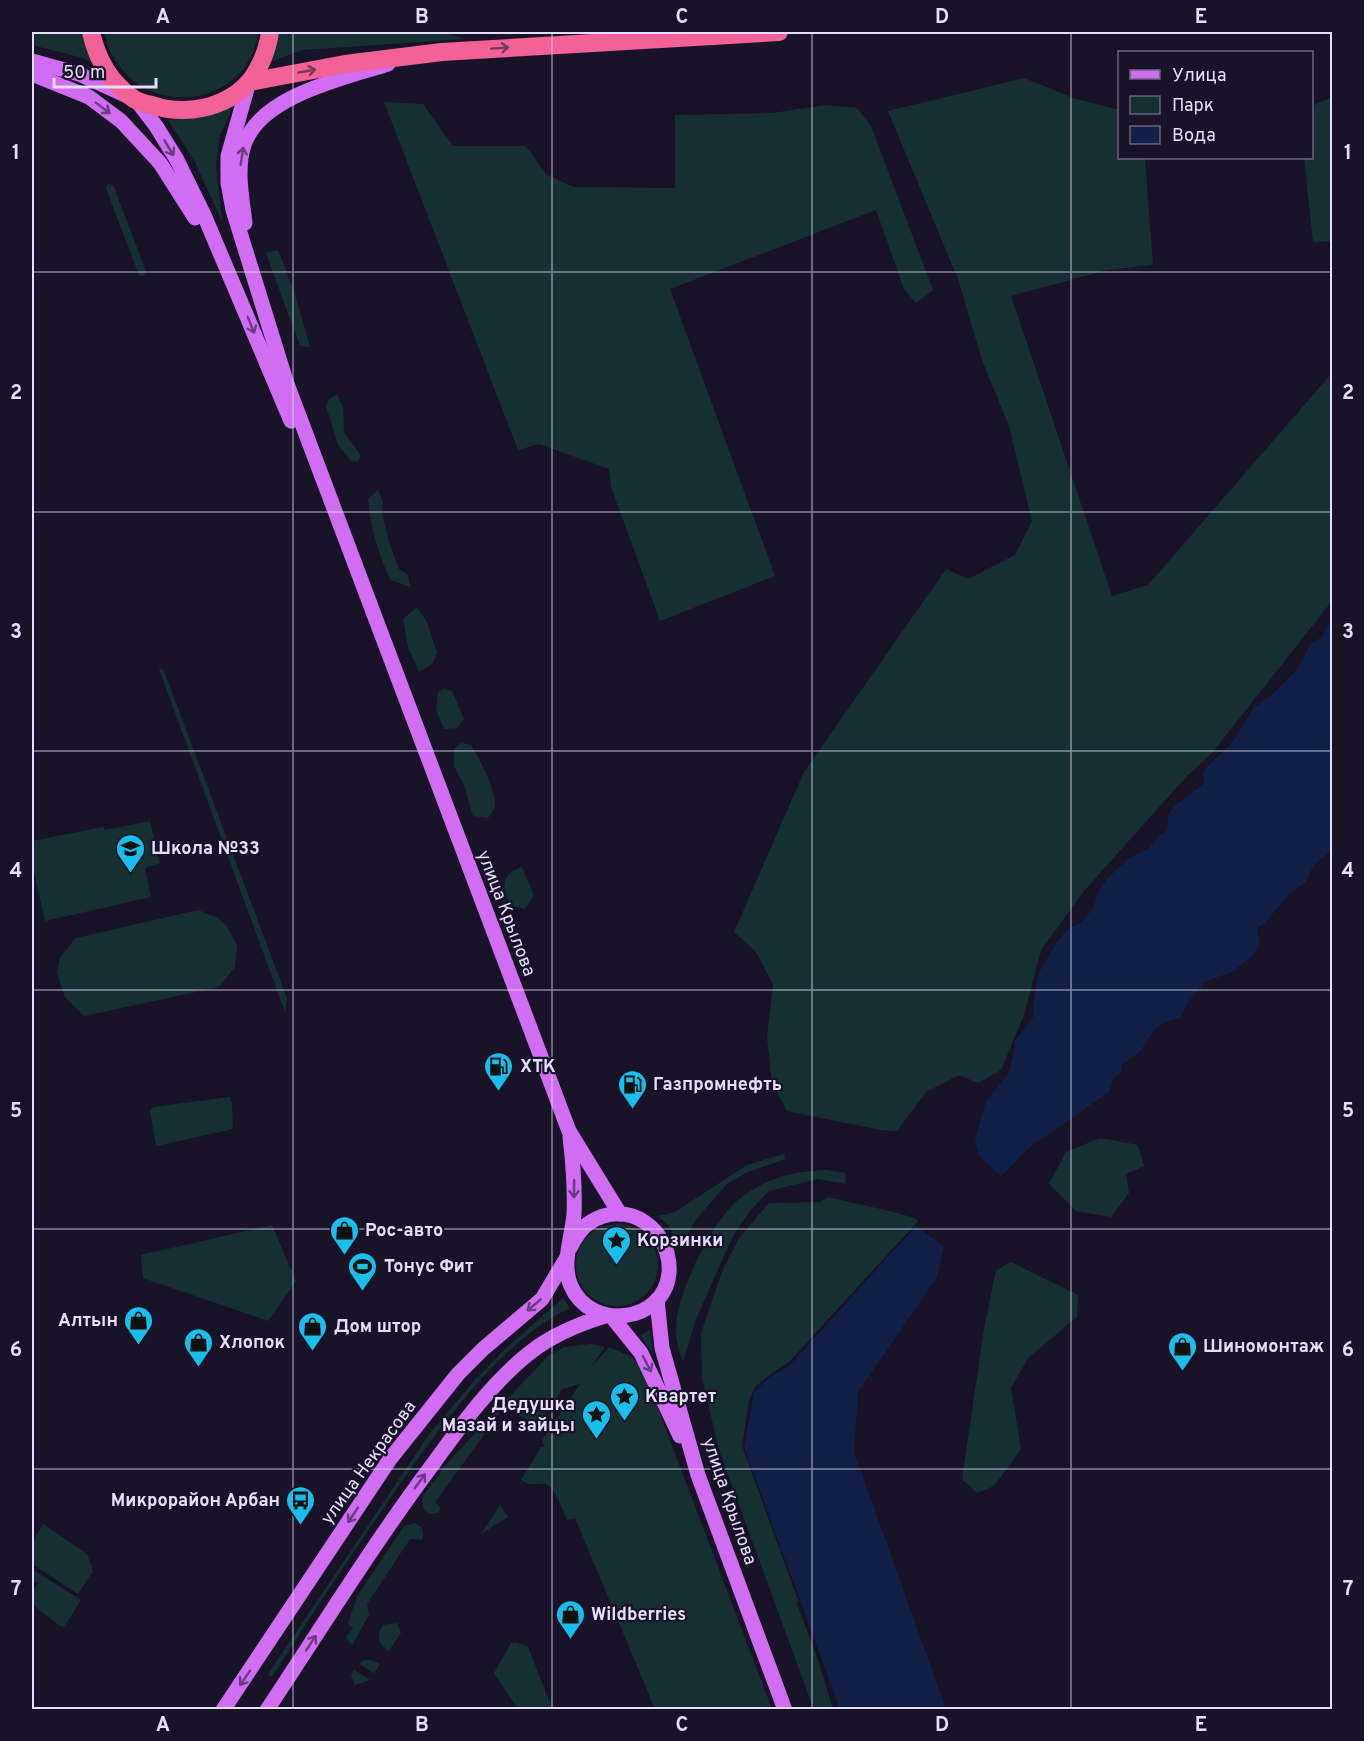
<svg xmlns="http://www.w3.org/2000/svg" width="1364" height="1741" font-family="Overpass,sans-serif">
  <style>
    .green { fill: #163032 }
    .water { fill: #122048 }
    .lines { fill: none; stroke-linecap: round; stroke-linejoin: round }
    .primary { stroke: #d06df3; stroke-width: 15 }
    .highway { stroke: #f26296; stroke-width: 18 }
    .oneway { stroke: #7b375a }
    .oneway2 { stroke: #6b3b83 }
    .grid { fill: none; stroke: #e4ddfc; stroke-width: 1.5; stroke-opacity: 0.55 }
    .labels { text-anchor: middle; stroke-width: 4.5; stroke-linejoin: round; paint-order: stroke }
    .poi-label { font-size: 18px; font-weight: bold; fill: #e4ddfc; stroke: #191328; text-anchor: start }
    .street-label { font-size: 18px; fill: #e4ddfc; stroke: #191328 }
    .neatline { fill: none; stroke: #e4ddfc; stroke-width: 2 }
    .grid-label { font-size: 20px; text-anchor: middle; font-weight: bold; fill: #e4ddfc }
  </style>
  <rect width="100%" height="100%" fill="#191328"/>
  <g class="green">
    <path d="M 32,32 L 83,32 L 93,63 L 83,58 L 32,45 Z"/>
    <path d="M 104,32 L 258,32 C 246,118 123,120 104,32 Z"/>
    <path d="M 280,32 L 442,32 L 465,39 L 302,50 L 270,62 Z"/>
    <path d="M 1024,78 L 1073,98 L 1119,110 L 1120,158 L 1145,158 L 1153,265 L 1107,270 L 1011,296 L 1112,596 L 1148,585 L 1332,373 L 1332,601 L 1212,753 L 1186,777 L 1084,891 L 1041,950 L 1024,1015 L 1001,1070 L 978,1083 L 959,1075 L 926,1092 L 897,1131 L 881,1130 L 787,1111 L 772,1084 L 767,1037 L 773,984 L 756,952 L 734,932 L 804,772 L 946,569 L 968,579 L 1015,555 L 1032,521 L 1009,426 L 982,360 L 958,279 L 888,111 Z"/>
    <path d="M 1332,97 L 1332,241 L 1313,242 L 1304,158 L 1312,158 L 1312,106 Z"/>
    <path d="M 384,102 L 423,104 L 453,146 L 526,146 L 547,175 L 574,187 L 675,188 L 675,115 L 773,113 L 825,105 L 857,108 L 871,126 L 933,290 L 916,303 L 904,289 L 876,210 L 670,289 L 775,576 L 660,621 L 611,487 L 609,469 L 539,444 L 518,450 Z"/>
    <path d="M 233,106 L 219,138 L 216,166 L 222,221 L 195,162 L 168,120 L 202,117 Z"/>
    <path d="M 108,184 L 113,185 L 146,271 L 144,276 L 139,275 L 106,188 Z"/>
    <path d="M 278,250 L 294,291 L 310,347 L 300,346 L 266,253 Z"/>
    <path d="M 337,394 L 343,407 L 344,432 L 361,456 L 358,462 L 351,461 L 338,445 L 326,406 L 330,398 Z"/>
    <path d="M 378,490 L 383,501 L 382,513 L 389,542 L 399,569 L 408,575 L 410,587 L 391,580 C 378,555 371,528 368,499 Z"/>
    <path d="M 417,607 L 427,622 L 437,653 L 432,664 L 419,672 L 408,647 L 403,619 Z"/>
    <path d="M 161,668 L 164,671 L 287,998 L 285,1012 L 159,669 Z"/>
    <path d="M 444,689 L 452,691 L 464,719 L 457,728 L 444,729 L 436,710 L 438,692 Z"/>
    <path d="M 461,743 L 471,745 C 479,757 496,791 495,805 C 494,810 491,814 488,818 L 473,816 L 464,785 L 454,766 L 454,749 Z"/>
    <path d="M 150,821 L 160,863 L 145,868 L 151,897 L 45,921 L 32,863 L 32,841 L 103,827 L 105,830 Z"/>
    <path d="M 522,867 L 534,896 L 525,909 L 511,906 C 502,888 499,875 522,867 Z"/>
    <path d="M 198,910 L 218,918 L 227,926 L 237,946 L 235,967 L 219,987 L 84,1016 L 65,997 L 57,973 L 60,957 L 76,938 Z"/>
    <path d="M 230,1097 L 232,1103 L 233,1129 L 156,1146 L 150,1111 L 153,1107 Z"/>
    <path d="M 1100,1138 L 1138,1145 L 1144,1166 L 1126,1174 L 1129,1193 L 1111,1217 L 1076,1211 L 1049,1184 L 1066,1152 Z"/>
    <path d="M 784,1154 L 785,1159 L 746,1173 L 727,1184 L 697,1218 L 683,1242 L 677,1245 L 670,1227 L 658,1216 L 675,1212 L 747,1165 Z"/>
    <path d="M 826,1170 L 845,1173 L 846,1184 L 818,1179 L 769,1191 L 749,1212 L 733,1236 L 696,1319 L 683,1362 C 680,1353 676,1341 676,1331 C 675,1296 710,1225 737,1201 C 762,1179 794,1171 826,1170 Z"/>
    <path d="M 828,1197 L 898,1213 L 919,1220 L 788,1363 L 772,1373 L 755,1387 L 749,1400 L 742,1446 L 798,1600 L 797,1604 L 818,1660 L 833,1709 L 814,1710 L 719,1450 L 702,1378 L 701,1333 L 723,1269 L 739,1238 L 769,1203 L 820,1202 Z"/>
    <circle cx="617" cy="1265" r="41"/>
    <path d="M 272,1225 L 296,1281 L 268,1321 L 143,1278 L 141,1255 Z"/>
    <path d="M 1011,1262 L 1078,1295 L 1077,1317 L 1028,1358 L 1011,1388 L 1021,1449 L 994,1486 L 977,1493 L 962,1479 L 984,1329 L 996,1270 Z"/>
    <path d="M 563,1298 L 570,1308 C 498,1341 429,1442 385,1506 C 346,1562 309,1619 272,1677 L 268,1674 L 430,1433 L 475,1380 L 504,1350 Z"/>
    <path d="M 650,1330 L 653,1354 L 640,1335 Z"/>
    <path d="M 591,1344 L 605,1347 L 590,1369 L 609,1347 L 632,1357 L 644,1372 L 772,1709 L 655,1709 L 575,1518 L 567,1520 C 563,1512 554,1484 545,1484 C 533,1483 533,1487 521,1480 L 541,1447 L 545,1447 L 542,1440 L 580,1384 L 562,1389 L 534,1431 L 527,1427 L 530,1422 L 505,1406 L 435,1502 L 441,1508 L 438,1513 L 430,1514 L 424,1510 L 422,1502 L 423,1496 L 449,1461 L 548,1356 L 564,1347 Z"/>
    <path d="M 500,1505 L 508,1517 L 481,1534 Z"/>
    <path d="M 415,1523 C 422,1527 425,1531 422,1540 L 410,1539 L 367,1604 L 369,1615 L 352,1645 L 346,1638 L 353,1628 L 348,1624 L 357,1596 L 404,1526 Z"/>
    <path d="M 43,1524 L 87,1554 L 93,1571 L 78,1594 L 32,1564 L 32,1543 Z"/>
    <path d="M 35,1571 L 81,1600 L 64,1627 L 60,1626 L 32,1604 L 32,1593 L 38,1583 L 32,1581 L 32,1575 Z"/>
    <path d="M 397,1623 L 401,1633 L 388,1652 L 379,1641 L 379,1632 L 383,1625 Z"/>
    <path d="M 516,1642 L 528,1647 L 552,1708 L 550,1709 L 518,1709 L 494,1673 L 511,1643 Z"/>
    <path d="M 364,1660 L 371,1660 L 380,1664 L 374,1673 L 359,1664 Z"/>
    <path d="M 354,1670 L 370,1680 L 355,1685 L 351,1675 Z"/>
  </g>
  <g class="water">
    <path d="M 1332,622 L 1332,850 L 1313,866 L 1306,882 L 1289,894 L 1265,923 L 1257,928 L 1260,944 L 1253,955 L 1232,972 L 1206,981 L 1188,1002 L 1180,1018 C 1154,1024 1155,1030 1141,1050 C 1136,1055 1128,1060 1122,1065 L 1121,1073 L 1114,1078 L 1109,1092 L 1042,1139 C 1026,1147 1015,1164 1001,1176 L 979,1156 L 975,1140 L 986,1101 L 1009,1073 L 1014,1053 L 1015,1041 L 1034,1016 L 1033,1007 L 1038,974 L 1057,942 L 1069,928 L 1081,923 L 1094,907 L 1097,893 L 1109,877 L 1128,859 L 1139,853 L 1147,850 L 1160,835 L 1166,832 C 1169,827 1167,823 1168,817 C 1172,802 1194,794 1204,783 L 1203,771 L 1232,743 L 1253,709 L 1275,692 L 1298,668 L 1310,645 L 1323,636 L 1326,628 Z"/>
    <path d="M 916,1226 L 944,1247 L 937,1277 L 858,1392 L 854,1452 L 946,1709 L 840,1709 L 744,1447 L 754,1392 L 770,1377 L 788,1367 Z"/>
  </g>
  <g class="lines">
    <g class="primary">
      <path d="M 32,61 L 79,74 L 136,100 L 156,126 L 177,160 L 204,215 L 291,421"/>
      <path d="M 32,74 L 89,97 L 121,121 L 160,163 L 195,218"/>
      <path d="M 249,82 L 228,156 L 228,183 L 233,210 L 287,384 L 569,1131 L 620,1214"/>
      <path d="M 245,223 C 242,198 236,169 244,145 C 260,96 344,78 388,64"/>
      <path d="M 570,1248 C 575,1238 580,1229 589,1223 C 628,1197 672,1230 669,1273 C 664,1324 590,1331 571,1286 C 561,1264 572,1238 574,1214 C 575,1188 573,1162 570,1137"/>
      <path d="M 657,1300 L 662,1348 L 698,1475 L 785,1710"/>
      <path d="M 612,1317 L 641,1353 L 680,1436"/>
      <path d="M 223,1710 L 390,1459 L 458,1374 L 483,1349 L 542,1299 L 567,1257"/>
      <path d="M 267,1710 C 322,1627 374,1543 433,1464 C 461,1425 494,1380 532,1351 C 554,1334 579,1324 605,1316"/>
    </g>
    <g class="highway">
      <path d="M 91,32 C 97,59 110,83 134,99 C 139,102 146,104 152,105 C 184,116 225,109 249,82 C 260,69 268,48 270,32"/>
      <path d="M 249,82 L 345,64 L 442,52 L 779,32"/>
    </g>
  </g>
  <defs><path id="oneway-shaft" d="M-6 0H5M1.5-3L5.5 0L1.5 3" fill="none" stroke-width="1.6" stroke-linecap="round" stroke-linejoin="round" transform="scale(1.5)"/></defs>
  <g class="oneway">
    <use href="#oneway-shaft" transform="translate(500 48) rotate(-4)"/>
    <use href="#oneway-shaft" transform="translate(307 71) rotate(-10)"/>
  </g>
  <g class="oneway2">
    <use href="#oneway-shaft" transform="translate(103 108) rotate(37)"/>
    <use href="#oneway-shaft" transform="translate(169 148) rotate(59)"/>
    <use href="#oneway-shaft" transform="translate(242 156) rotate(-81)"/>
    <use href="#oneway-shaft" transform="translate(251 325) rotate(68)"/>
    <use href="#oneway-shaft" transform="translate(574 1189) rotate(91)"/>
    <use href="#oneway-shaft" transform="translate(534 1305) rotate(140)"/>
    <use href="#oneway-shaft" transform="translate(647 1364) rotate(62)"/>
    <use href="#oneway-shaft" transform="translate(420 1481) rotate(-54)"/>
    <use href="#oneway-shaft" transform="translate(353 1515) rotate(124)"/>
    <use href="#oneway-shaft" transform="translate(311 1643) rotate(-57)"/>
    <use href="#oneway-shaft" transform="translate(245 1678) rotate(125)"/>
  </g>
  <path class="grid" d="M 293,32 L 293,1710M 552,32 L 552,1710M 812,32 L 812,1710M 1071,32 L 1071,1710M 32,272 L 1332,272M 32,512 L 1332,512M 32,751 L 1332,751M 32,990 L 1332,990M 32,1229 L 1332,1229M 32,1469 L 1332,1469"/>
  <defs>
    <symbol id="school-pin" viewBox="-11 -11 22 30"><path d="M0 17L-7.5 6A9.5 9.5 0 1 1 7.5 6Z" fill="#1abeeb" stroke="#191328"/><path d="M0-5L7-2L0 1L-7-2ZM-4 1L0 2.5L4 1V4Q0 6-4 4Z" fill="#111"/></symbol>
    <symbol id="fuel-pin" viewBox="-11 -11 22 30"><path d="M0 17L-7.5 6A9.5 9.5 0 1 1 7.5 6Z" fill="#1abeeb" stroke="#191328"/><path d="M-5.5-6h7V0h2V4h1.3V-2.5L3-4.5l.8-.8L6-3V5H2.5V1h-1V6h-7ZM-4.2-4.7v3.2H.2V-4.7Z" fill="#111"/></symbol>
    <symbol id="shop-pin" viewBox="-11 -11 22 30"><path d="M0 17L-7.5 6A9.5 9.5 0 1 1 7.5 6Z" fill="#1abeeb" stroke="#191328"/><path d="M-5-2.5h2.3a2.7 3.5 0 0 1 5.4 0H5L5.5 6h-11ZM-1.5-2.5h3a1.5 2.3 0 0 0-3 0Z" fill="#111"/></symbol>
    <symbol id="sight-pin" viewBox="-11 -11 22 30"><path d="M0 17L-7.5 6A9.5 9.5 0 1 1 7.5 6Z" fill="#1abeeb" stroke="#191328"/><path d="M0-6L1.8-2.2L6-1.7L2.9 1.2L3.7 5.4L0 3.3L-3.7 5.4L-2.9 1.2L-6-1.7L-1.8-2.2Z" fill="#111"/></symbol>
    <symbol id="stadium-pin" viewBox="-11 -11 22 30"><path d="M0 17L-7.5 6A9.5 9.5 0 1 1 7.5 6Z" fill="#1abeeb" stroke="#191328"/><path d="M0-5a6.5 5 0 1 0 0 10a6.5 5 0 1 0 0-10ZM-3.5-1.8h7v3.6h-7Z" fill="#111"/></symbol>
    <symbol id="bus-pin" viewBox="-11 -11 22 30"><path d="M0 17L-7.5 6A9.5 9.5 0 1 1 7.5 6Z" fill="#1abeeb" stroke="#191328"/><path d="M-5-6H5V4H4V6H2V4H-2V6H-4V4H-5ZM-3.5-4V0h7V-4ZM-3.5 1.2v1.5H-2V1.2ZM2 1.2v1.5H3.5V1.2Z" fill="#111"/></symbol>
  </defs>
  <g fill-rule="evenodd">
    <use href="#school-pin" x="114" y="832" width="33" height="45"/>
    <use href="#fuel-pin" x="482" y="1050" width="33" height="45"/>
    <use href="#fuel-pin" x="616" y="1068" width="33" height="45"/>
    <use href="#shop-pin" x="328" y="1214" width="33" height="45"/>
    <use href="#sight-pin" x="600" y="1224" width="33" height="45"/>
    <use href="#stadium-pin" x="346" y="1250" width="33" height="45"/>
    <use href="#shop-pin" x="122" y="1304" width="33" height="45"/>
    <use href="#shop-pin" x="296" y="1310" width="33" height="45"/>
    <use href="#shop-pin" x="182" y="1326" width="33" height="45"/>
    <use href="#shop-pin" x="1166" y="1330" width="33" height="45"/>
    <use href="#sight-pin" x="608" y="1380" width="33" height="45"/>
    <use href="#sight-pin" x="580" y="1398" width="33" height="45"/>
    <use href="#bus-pin" x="284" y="1484" width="33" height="45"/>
    <use href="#shop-pin" x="554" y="1598" width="33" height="45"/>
  </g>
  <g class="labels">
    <g class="poi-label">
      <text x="151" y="854">Школа №33</text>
      <text x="520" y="1072">ХТК</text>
      <text x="653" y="1090">Газпромнефть</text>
      <text x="365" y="1236">Рос-авто</text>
      <text x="637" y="1246">Корзинки</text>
      <text x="384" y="1272">Тонус Фит</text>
      <text x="118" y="1326" text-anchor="end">Алтын</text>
      <text x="334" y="1332">Дом штор</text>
      <text x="219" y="1348">Хлопок</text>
      <text x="1203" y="1352">Шиномонтаж</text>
      <text x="645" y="1402">Квартет</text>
      <text x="575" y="1410" text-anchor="end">Дедушка<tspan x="575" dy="21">Мазай и зайцы</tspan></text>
      <text x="280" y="1506" text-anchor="end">Микрорайон Арбан</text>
      <text x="591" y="1620">Wildberries</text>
    </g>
    <g class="street-label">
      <text transform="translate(507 913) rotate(69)" y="6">улица Крылова</text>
      <text transform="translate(368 1462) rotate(-54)" y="6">улица Некрасова</text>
      <text transform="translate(730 1501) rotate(71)" y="6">улица Крылова</text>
    </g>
  </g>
  <rect width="1364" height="1741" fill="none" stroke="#191328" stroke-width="66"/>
  <rect x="1118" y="51" width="195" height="108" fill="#191328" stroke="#6a647d" stroke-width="1.5"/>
  <rect x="1130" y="70" width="30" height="9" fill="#d06df3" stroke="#6a647d" stroke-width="1.5"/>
  <text x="1172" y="81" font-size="18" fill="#e4ddfc">Улица</text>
  <rect x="1130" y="96" width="30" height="18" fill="#163032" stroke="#6a647d" stroke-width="1.5"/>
  <text x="1172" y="111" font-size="18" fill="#e4ddfc">Парк</text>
  <rect x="1130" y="126" width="30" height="18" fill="#122048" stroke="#6a647d" stroke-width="1.5"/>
  <text x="1172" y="141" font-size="18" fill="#e4ddfc">Вода</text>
  <path d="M54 78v9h102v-9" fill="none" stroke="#e4ddfc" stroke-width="3"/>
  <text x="63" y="78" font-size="18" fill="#e4ddfc" stroke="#191328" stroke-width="4.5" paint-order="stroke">50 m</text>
  <rect x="33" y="33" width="1298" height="1675" class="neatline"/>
  <g class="grid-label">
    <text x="163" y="23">A</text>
    <text x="422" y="23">B</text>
    <text x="682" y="23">C</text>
    <text x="942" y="23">D</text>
    <text x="1201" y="23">E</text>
    <text x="16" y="159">1</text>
    <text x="1348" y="159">1</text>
    <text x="16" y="399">2</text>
    <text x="1348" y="399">2</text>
    <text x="16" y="638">3</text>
    <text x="1348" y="638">3</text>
    <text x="16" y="877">4</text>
    <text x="1348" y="877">4</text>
    <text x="16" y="1117">5</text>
    <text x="1348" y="1117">5</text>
    <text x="16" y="1356">6</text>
    <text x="1348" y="1356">6</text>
    <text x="16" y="1595">7</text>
    <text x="1348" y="1595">7</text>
    <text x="163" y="1731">A</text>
    <text x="422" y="1731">B</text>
    <text x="682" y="1731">C</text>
    <text x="942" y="1731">D</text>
    <text x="1201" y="1731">E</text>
  </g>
</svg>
